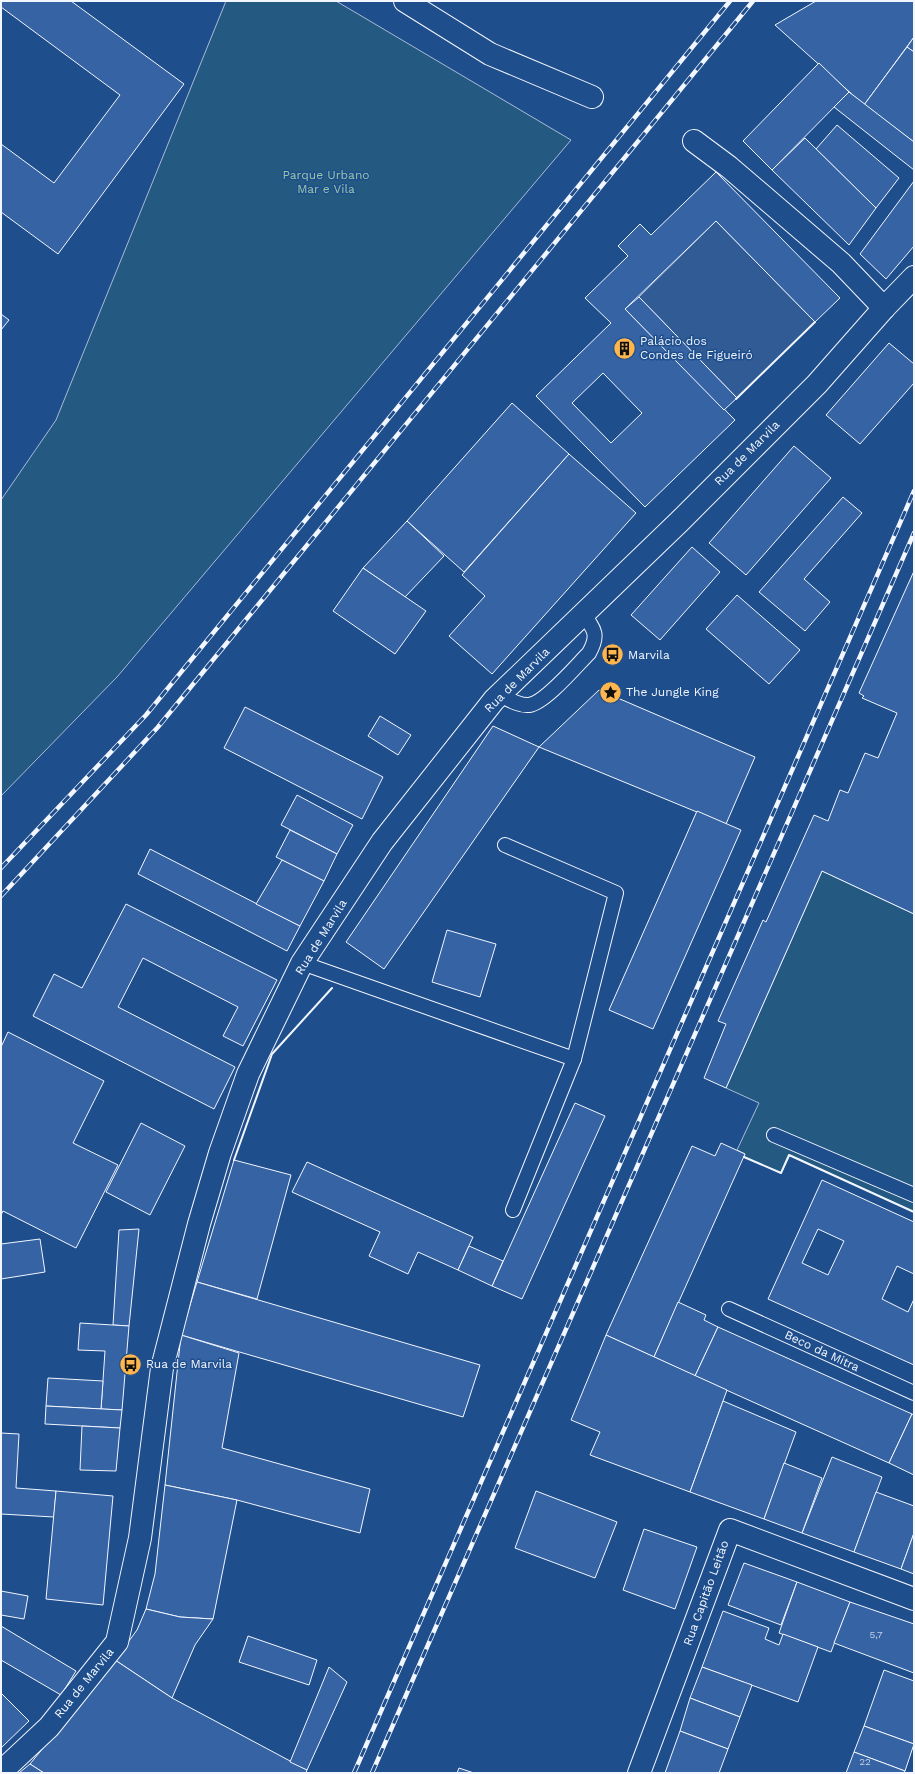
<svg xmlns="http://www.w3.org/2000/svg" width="915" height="1774" font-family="'Work Sans',sans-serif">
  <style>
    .green { fill: #245a82; stroke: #a8bbd7 }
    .parking { fill: #305b95; stroke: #a8bbd7 }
    .building { fill: #3563a3; stroke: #f2f6ff; fill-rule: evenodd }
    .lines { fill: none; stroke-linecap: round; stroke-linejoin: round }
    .lane-casing { stroke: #f2f6ff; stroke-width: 16 }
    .street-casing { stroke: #f2f6ff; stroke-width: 24 }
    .lane { stroke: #1f4e8c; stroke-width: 14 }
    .street { stroke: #1f4e8c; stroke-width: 22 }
    .rail-casing { stroke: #f2f6ff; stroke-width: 4.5 }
    .rail { stroke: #1f4e8c; stroke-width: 3; stroke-dasharray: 9; stroke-linecap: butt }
    .wall { stroke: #f2f6ff; stroke-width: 2 }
    .labels { text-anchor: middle; stroke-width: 3; stroke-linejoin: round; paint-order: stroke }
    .number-label { font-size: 10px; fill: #c3d1e8 }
    .park-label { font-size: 12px; fill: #97c8a6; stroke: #1f4e8c }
    .poi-label { font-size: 12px; fill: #f2f6ff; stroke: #1f4e8c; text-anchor: start }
    .street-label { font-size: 12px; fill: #f2f6ff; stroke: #1f4e8c }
  </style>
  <rect width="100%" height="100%" fill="#1f4e8c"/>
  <g class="green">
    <path d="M 226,1 L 336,1 L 571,140 L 117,677 L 1,796 L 1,500 L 56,420 Z"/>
    <path d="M 822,871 L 914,914 L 914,1212 L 790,1155 L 781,1173 L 744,1157 L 745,1154 L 737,1150 L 759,1103 L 726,1088 Z"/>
  </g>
  <path class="parking" d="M 716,221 L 815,322 L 737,398 L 639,297 Z"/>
  <g class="building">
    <path d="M 1,1 L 71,1 L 184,84 L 58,254 L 1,212 L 1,144 L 54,183 L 120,95 L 1,7 Z"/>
    <path d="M 816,1 L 914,1 L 914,37 L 864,105 L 775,25 Z"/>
    <path d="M 914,37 L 914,52 L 907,47 Z"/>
    <path d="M 907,47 L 914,52 L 914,142 L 864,105 Z"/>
    <path d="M 819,63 L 849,92 L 772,170 L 743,141 Z"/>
    <path d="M 849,92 L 914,142 L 914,170 L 834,107 Z"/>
    <path d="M 837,125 L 899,178 L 876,208 L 816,149 Z"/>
    <path d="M 805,138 L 876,208 L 849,245 L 772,170 Z"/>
    <path d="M 716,172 L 840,298 L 815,322 L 716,221 L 625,309 L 735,420 L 645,507 L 536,396 L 611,323 L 585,298 L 628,256 L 618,246 L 640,224 L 651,235 ZM 603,373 L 642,413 L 611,443 L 572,403 Z"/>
    <path d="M 914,181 L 914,246 L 886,279 L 860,254 Z"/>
    <path d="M 639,297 L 737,398 L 724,410 L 625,309 Z"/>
    <path d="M 1,314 L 9,320 L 1,330 Z"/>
    <path d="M 889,343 L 914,364 L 914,383 L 860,444 L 826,415 Z"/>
    <path d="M 512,403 L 569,454 L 464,572 L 407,521 Z"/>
    <path d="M 794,446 L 831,478 L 746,575 L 709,543 Z"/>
    <path d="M 569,454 L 636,513 L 492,674 L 449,636 L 485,596 L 462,575 Z"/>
    <path d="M 843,497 L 862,513 L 804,579 L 830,602 L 805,631 L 759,592 Z"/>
    <path d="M 407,521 L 444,556 L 405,597 L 363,568 Z"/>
    <path d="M 692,547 L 720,572 L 660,640 L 631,615 Z"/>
    <path d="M 363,568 L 426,611 L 395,654 L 333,611 Z"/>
    <path d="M 914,571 L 914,914 L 822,871 L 726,1088 L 704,1078 L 726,1024 L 718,1021 L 763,920 L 766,922 L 814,815 L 828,821 L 840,790 L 848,793 L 865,753 L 878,758 L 897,713 L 862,698 L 864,696 L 859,693 Z"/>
    <path d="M 737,595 L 800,650 L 769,684 L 706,629 Z"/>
    <path d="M 599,690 L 755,757 L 726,824 L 539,747 Z"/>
    <path d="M 245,707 L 383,777 L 362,819 L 224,748 Z"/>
    <path d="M 380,716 L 411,735 L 398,755 L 368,736 Z"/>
    <path d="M 493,726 L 539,747 L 384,969 L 346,942 Z"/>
    <path d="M 297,795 L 353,825 L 337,854 L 281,825 Z"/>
    <path d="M 697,811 L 741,830 L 653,1029 L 609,1010 Z"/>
    <path d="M 290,830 L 337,854 L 324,881 L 276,857 Z"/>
    <path d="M 150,849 L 300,926 L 287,951 L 138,874 Z"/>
    <path d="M 282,860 L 324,881 L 300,926 L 256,904 Z"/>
    <path d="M 126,904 L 277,980 L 243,1046 L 223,1036 L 238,1007 L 143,958 L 118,1007 L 235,1067 L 214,1109 L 33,1016 L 54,974 L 82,988 Z"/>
    <path d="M 447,930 L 496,944 L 480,997 L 432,982 Z"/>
    <path d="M 8,1032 L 104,1081 L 73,1143 L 118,1165 L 76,1248 L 3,1211 L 1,1215 L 1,1047 Z"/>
    <path d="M 575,1103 L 605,1116 L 522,1299 L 492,1286 Z"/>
    <path d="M 141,1123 L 185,1146 L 150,1215 L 106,1192 Z"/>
    <path d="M 721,1143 L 745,1154 L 654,1357 L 606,1335 L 692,1146 L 715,1156 Z"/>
    <path d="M 234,1160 L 291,1175 L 257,1299 L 197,1282 Z"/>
    <path d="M 307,1162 L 473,1237 L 458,1270 L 418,1252 L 408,1274 L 369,1256 L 380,1232 L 292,1192 Z"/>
    <path d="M 822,1180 L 914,1222 L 914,1274 L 897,1266 L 882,1299 L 908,1312 L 914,1299 L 914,1365 L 768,1299 ZM 818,1229 L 844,1241 L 828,1275 L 802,1263 Z"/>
    <path d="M 139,1229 L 129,1326 L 113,1325 L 119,1230 Z"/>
    <path d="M 40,1239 L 45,1272 L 1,1279 L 1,1244 Z"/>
    <path d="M 469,1246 L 503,1261 L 492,1286 L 458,1270 Z"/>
    <path d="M 197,1282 L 480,1365 L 463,1417 L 181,1335 Z"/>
    <path d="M 678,1302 L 706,1315 L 704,1320 L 718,1327 L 695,1376 L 654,1357 Z"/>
    <path d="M 80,1323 L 129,1326 L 122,1410 L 101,1409 L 105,1351 L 78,1350 Z"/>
    <path d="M 718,1327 L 912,1414 L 889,1463 L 695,1376 Z"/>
    <path d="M 181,1335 L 239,1353 L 222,1448 L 370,1489 L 360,1533 L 237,1500 L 165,1485 Z"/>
    <path d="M 606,1335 L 727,1390 L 690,1492 L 590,1455 L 600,1432 L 571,1420 Z"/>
    <path d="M 48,1378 L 103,1381 L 101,1409 L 46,1406 Z"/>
    <path d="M 723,1401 L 796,1432 L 764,1519 L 690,1492 Z"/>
    <path d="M 46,1406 L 122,1410 L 120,1428 L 45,1424 Z"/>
    <path d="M 912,1414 L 914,1415 L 914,1475 L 889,1463 Z"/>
    <path d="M 82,1426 L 120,1428 L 116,1471 L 80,1470 Z"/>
    <path d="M 1,1433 L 19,1434 L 16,1488 L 56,1491 L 54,1517 L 1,1514 Z"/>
    <path d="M 832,1457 L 882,1477 L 854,1552 L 802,1533 Z"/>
    <path d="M 784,1463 L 822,1478 L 802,1533 L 764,1519 Z"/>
    <path d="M 165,1485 L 237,1500 L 213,1619 L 180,1617 L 146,1609 L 155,1574 Z"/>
    <path d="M 56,1491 L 113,1496 L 103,1605 L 46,1599 Z"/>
    <path d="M 536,1491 L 617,1522 L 595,1578 L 515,1548 Z"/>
    <path d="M 876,1492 L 914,1506 L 914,1533 L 901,1569 L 854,1552 Z"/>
    <path d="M 644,1529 L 697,1547 L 675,1609 L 623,1590 Z"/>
    <path d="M 914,1533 L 914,1574 L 901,1569 Z"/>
    <path d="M 744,1563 L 797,1582 L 781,1625 L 728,1605 Z"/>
    <path d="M 797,1582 L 850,1602 L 831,1652 L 779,1633 Z"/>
    <path d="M 1,1591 L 28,1596 L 24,1619 L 1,1615 Z"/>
    <path d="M 850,1602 L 914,1624 L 914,1673 L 834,1643 Z"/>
    <path d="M 146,1609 L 180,1617 L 213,1619 L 195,1645 L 172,1698 L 115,1660 L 137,1630 Z"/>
    <path d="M 723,1611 L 769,1628 L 765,1639 L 779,1645 L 783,1634 L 818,1647 L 798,1702 L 702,1667 Z"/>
    <path d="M 1,1626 L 76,1671 L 61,1695 L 1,1660 Z"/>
    <path d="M 248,1636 L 317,1660 L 309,1685 L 239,1662 Z"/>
    <path d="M 115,1660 L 172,1698 L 307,1770 L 306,1773 L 44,1773 L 30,1764 Z"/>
    <path d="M 329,1667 L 347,1682 L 307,1770 L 290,1762 Z"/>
    <path d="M 702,1667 L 752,1685 L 740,1717 L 690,1698 Z"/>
    <path d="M 884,1670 L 914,1681 L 914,1744 L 864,1726 Z"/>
    <path d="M 1,1693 L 29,1721 L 1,1748 Z"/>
    <path d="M 690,1698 L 740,1717 L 728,1749 L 680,1731 Z"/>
    <path d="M 864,1726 L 914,1744 L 905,1771 L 854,1752 Z"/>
    <path d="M 680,1731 L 728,1749 L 719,1773 L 665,1773 Z"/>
    <path d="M 854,1752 L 905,1771 L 904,1773 L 846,1773 Z"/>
    <path d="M 30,1764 L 44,1773 L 19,1773 Z"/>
    <path d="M 459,1768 L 474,1773 L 457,1773 Z"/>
  </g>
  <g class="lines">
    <defs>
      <g id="lane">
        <path d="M 500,695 C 508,699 519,706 529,705 C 545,703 576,666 589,653 C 599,635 595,630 583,614"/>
        <path d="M 505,845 L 616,893 L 574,1059 L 513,1210"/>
        <path d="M 302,963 L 574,1059"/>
        <path d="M 774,1135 L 914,1195"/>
        <path d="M 729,1309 L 914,1393"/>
      </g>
      <g id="street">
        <path d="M 405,1 L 490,54 L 592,97"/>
        <path d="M 694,141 L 729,167 L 841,263 L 884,308"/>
        <path d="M 1,1772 L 49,1727 L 117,1642 L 140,1538 L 162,1368 L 199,1224 L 220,1153 L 248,1074 L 302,963 L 382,842 L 494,700 L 679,522 L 817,384 L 884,308 L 914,277"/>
        <path d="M 639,1773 L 730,1530 L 914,1599"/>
      </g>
    </defs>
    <use href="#lane" class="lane-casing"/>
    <use href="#street" class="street-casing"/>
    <use href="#lane" class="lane"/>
    <use href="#street" class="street"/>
    <defs>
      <g id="rail">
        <path d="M 1,868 L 146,715 L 730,1"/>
        <path d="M 1,896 L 158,727 L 753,1"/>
        <path d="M 354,1773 L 914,491"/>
        <path d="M 372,1773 L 914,533"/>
      </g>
    </defs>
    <use href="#rail" class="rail-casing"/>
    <use href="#rail" class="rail"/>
    <g class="wall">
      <path d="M 736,399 L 815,322"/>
      <path d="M 744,1157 L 781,1173 L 789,1155 L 914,1212"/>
      <path d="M 234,1160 L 272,1054 L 332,988"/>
    </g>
  </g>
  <defs>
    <symbol id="building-disc" viewBox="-11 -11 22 22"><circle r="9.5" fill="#ffb74d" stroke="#1f4e8c"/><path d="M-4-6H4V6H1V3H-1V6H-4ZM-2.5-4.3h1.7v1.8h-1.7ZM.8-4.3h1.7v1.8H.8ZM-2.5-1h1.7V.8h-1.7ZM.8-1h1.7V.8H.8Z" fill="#111"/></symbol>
    <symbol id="bus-disc" viewBox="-11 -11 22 22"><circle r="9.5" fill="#ffb74d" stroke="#1f4e8c"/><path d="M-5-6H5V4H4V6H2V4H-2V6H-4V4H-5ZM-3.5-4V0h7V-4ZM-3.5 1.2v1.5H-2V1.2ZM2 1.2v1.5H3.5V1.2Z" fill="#111"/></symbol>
    <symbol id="sight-disc" viewBox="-11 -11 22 22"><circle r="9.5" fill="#ffb74d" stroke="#1f4e8c"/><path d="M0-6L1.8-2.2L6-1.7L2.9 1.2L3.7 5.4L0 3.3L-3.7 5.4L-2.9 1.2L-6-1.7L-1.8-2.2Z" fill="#111"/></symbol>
  </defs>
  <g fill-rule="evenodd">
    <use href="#building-disc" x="612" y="336" width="25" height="25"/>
    <use href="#bus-disc" x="600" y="642" width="25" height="25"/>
    <use href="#sight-disc" x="598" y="680" width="25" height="25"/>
    <use href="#bus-disc" x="118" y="1352" width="25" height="25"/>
  </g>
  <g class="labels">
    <g class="number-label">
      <text x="876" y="1638">5,7</text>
      <text x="865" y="1765">22</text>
    </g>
    <g class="park-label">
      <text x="326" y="179">Parque Urbano<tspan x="326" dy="14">Mar e Vila</tspan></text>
    </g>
    <g class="poi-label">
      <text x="640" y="345">Palácio dos<tspan x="640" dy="14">Condes de Figueiró</tspan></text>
      <text x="628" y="659">Marvila</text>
      <text x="626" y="696">The Jungle King</text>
      <text x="146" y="1368">Rua de Marvila</text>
    </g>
    <g class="street-label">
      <text transform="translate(747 453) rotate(-45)" y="4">Rua de Marvila</text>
      <text transform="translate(517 680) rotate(-45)" y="4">Rua de Marvila</text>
      <text transform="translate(321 937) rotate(-58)" y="4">Rua de Marvila</text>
      <text transform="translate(822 1351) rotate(25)" y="4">Beco da Mitra</text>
      <text transform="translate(706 1593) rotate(-70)" y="4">Rua Capitão Leitão</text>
      <text transform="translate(84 1683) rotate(-51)" y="4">Rua de Marvila</text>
    </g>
  </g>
  <rect width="915" height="1774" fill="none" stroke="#f2f6ff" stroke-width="4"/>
</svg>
